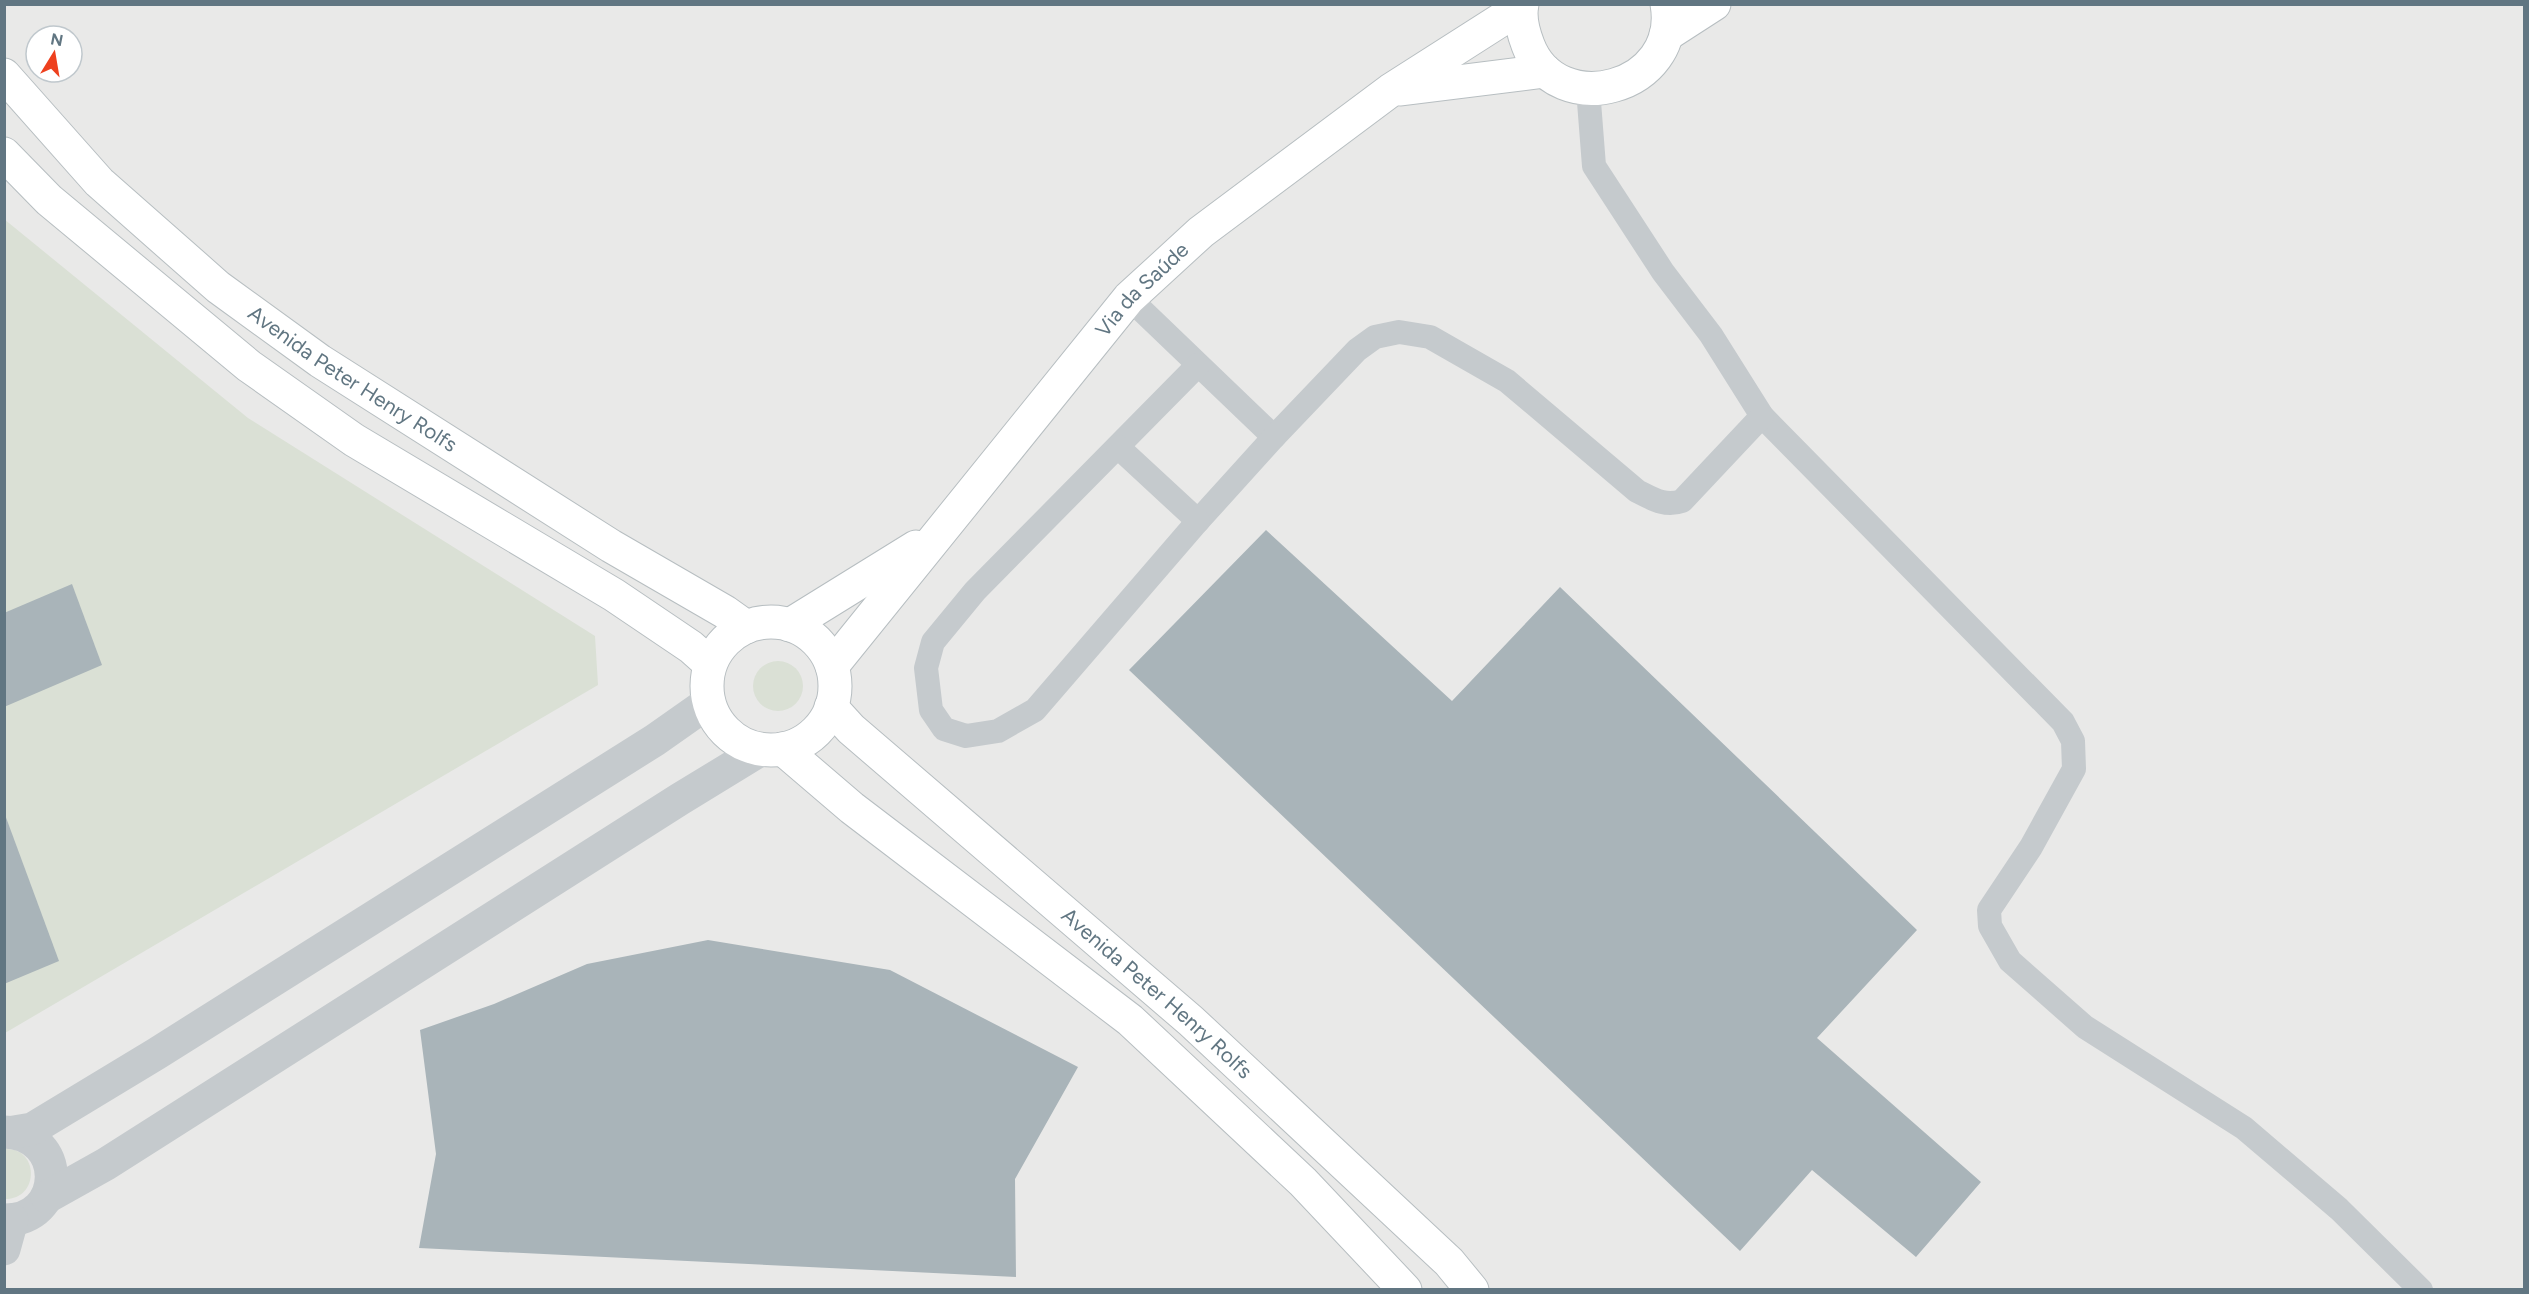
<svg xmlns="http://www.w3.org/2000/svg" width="2529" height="1294" font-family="Figtree,sans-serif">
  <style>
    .built { fill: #e9e9e8; fill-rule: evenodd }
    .green { fill: #dae0d5 }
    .building { fill: #a9b4b9 }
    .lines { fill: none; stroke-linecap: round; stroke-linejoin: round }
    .secondary-casing { stroke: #b7bec1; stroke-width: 35 }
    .lane { stroke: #c5cacd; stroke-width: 24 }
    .street { stroke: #c5cacd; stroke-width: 33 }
    .secondary { stroke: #fff; stroke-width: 33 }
    .labels { text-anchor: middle; stroke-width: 6; stroke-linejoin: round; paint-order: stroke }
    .street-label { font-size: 21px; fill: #617682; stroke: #fff }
  </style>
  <rect width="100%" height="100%" fill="#f8f8f5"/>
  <path class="built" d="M 5,5 L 2524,5 L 2524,1289 L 5,1289 ZM 36,36 L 72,36 L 72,72 L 36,72 Z"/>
  <g class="green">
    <path d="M 4,219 L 248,418 L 595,636 L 598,685 L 5,1033 Z"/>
    <circle cx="778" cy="686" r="25"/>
    <path d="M 5,1149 C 39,1147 40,1199 5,1199 Z"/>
  </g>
  <g class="building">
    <path d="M 1266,530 L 1452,701 L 1560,587 L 1917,930 L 1817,1038 L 1981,1182 L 1916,1257 L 1812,1170 L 1740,1251 L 1129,670 Z"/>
    <path d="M 72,584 L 102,665 L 4,707 L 4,613 Z"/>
    <path d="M 4,812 L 59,961 L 4,984 Z"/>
    <path d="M 708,940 L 890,970 L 1078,1067 L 1015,1179 L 1016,1277 L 419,1248 L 436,1154 L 420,1030 L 494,1004 L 587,964 Z"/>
  </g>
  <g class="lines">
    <defs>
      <g id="secondary">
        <path d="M 1522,4 C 1519,18 1523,32 1528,45 C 1557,122 1682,89 1667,4"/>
        <path d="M 1666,35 L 1714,4"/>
        <path id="s1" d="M 4,75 L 99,182 L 218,287 L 320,361 L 611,546 L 725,612 L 746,627"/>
        <path d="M 1401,89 L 1545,71"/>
        <path d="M 4,154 L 49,200 L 249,366 L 354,440 L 614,595 L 691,647 L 710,664"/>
        <circle cx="771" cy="686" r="64"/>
        <path d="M 790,625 L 916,547"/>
        <path id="s2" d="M 832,666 L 1129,298 L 1201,232 L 1391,90 L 1521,7"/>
        <path id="s3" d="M 831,707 L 851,729 L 1191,1021 L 1449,1262 L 1472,1290"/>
        <path d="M 783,749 L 852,808 L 1130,1020 L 1303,1182 L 1405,1290"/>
      </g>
    </defs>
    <use href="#secondary" class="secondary-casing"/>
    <g class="lane">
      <path d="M 1588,89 L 1594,166 L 1663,272 L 1711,335 L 1762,416 L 2063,722 L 2073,741 L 2074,769 L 2031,847 L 1989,910 L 1990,926 L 2010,961 L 2085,1027 L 2244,1128 L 2339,1209 L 2421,1290"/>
      <path d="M 1129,298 L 1274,437"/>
      <path d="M 1198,365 L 975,591 L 933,642 L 926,668 L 931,710 L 944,729 L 966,736 L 998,731 L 1035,710 L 1198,521 L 1274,437 L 1357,350 L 1375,337 L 1399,332 L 1430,337 L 1507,381 L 1637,491 C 1653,499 1665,507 1682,501 L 1762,416"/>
      <path d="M 1118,447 L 1198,521"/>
    </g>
    <g class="street">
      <path d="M 4,1132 C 68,1134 66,1221 4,1220"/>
      <path d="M 14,1132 L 32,1129 L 156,1054 L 655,740 L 709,702"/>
      <path d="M 47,1197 L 106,1164 L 680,799 L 762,749"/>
      <path d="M 4,1249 L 12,1220"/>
    </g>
    <use href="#secondary" class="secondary"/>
  </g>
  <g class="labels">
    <g class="street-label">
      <text dy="7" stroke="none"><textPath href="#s2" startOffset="488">Via da Saúde</textPath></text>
      <text dy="7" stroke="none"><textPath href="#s1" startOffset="465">Avenida Peter Henry Rolfs</textPath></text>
      <text dy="7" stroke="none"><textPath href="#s3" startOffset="434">Avenida Peter Henry Rolfs</textPath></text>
    </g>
  </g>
  <rect width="2529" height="1294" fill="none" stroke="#617682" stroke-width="12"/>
  <g transform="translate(54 54) rotate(11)"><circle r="28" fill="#ffffff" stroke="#c0c8cd" stroke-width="1.5"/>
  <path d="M0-4.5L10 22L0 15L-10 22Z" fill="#ee401e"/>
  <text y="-9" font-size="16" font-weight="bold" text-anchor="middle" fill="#617682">N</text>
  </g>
</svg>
